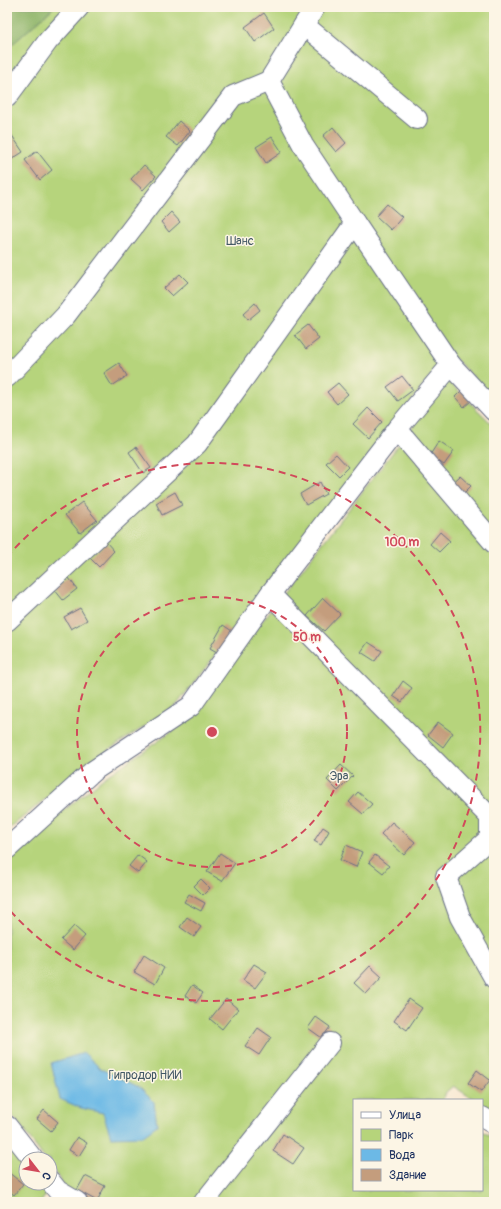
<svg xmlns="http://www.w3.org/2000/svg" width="501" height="1209" font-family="Pangolin,sans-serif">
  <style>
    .green { fill: #b6d47b; stroke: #68826c }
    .forest { fill: #90b66b; stroke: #567264 }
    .water { fill: #6cb9e6; stroke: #4474a2 }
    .building { fill: #c49d7d }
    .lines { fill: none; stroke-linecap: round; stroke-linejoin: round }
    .minor-casing { stroke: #686f86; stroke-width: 22 }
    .minor { stroke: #fff; stroke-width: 20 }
    .ring { fill: none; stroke: #d1495b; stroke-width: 2; stroke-dasharray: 7 5 }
    .labels { text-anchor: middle; stroke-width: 3; stroke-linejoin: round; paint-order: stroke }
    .park-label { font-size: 12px; fill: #425865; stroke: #fcf5e5 }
    .centre { fill: #d1495b; stroke: #fcf5e5; stroke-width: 2 }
    .ring-label { font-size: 12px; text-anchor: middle; font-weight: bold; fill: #d1495b; stroke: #fcf5e5; stroke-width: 3; stroke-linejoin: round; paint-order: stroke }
  </style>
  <rect width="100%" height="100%" fill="#fcf5e5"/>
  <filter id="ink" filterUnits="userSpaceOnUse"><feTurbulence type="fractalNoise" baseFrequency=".025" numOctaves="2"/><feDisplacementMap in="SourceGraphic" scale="8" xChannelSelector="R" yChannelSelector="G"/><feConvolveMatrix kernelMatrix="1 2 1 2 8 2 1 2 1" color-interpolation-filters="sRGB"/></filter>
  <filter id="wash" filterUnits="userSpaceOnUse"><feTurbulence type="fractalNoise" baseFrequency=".012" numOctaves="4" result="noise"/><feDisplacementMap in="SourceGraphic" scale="16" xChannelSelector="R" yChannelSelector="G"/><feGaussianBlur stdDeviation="0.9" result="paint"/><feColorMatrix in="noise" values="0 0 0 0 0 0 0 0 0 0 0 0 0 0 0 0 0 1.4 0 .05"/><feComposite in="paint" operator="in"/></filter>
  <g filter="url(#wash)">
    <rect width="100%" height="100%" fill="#f8e7d0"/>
    <g class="green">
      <path d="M 54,7 L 494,7 L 494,399 L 449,352 L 175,707 L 99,756 L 7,830 L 7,49 Z"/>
      <path d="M 448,381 L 494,426 L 494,1112 L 482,1104 L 482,1100 L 475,1100 L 453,1086 L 446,1092 L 443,1100 L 354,1100 L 354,1190 L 482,1190 L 482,1131 L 494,1138 L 494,1202 L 59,1202 L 67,1189 L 50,1166 L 50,1159 L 45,1159 L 7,1108 L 7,861 L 14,851 L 105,777 L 182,725 Z"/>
      <path d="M 7,1144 L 26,1166 L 26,1183 L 41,1183 L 48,1192 L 41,1202 L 7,1202 Z"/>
    </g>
    <path class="forest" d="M 7,7 L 54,7 L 7,49 Z"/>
    <path class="water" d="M 84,1053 L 101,1069 L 139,1087 L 154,1102 L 157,1125 L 142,1136 L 111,1137 L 103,1113 L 81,1108 L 60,1099 L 51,1063 Z"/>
    <g id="blocks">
      <g class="building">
        <path d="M 264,13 L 274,28 L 255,42 L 245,27 Z"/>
        <path d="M 179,121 L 190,131 L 178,146 L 166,137 Z"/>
        <path d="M 333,127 L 346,143 L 336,152 L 323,136 Z"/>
        <path d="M 11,134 L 23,152 L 9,161 L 7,158 L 7,137 Z"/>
        <path d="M 272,137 L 282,152 L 266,163 L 256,147 Z"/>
        <path d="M 37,151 L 52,170 L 40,180 L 25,160 Z"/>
        <path d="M 144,165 L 156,176 L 143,190 L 131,179 Z"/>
        <path d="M 387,204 L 402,217 L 391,230 L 376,216 Z"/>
        <path d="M 171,212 L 180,222 L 169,232 L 161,222 Z"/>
        <path d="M 180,274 L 188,282 L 172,296 L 164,288 Z"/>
        <path d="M 255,303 L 260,310 L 248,320 L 243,314 Z"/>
        <path d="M 308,325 L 319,339 L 306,349 L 295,335 Z"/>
        <path d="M 119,363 L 127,376 L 112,386 L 104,373 Z"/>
        <path d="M 402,376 L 413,390 L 398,401 L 387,387 Z"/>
        <path d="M 338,383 L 348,394 L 337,404 L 327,392 Z"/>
        <path d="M 462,390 L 471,401 L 464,407 L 455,397 Z"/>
        <path d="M 368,408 L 382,422 L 368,438 L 353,424 Z"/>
        <path d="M 439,441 L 454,451 L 444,465 L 430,455 Z"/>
        <path d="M 136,447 L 151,468 L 143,473 L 129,452 Z"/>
        <path d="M 336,454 L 348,467 L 339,476 L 326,463 Z"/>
        <path d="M 460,476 L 471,486 L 461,496 L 450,485 Z"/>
        <path d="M 320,482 L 326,494 L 306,505 L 300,494 Z"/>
        <path d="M 175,492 L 182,505 L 162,515 L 156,503 Z"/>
        <path d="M 82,502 L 97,520 L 80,533 L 65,515 Z"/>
        <path d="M 440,532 L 450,541 L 439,552 L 430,544 Z"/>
        <path d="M 106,542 L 114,551 L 99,567 L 90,558 Z"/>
        <path d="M 69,578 L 77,589 L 63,600 L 54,589 Z"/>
        <path d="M 323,598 L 340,614 L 324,631 L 307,616 Z"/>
        <path d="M 80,608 L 87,620 L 71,629 L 64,617 Z"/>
        <path d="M 223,625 L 235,633 L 222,655 L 210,648 Z"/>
        <path d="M 368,642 L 382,651 L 375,661 L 361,652 Z"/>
        <path d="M 403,681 L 412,688 L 402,702 L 393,696 Z"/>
        <path d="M 438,722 L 453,733 L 443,747 L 428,735 Z"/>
        <path d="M 341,765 L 353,776 L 338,791 L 327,780 Z"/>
        <path d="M 358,792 L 372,804 L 363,814 L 349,802 Z"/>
        <path d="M 392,822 L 415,842 L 404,855 L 381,834 Z"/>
        <path d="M 323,827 L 329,831 L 321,845 L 314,841 Z"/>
        <path d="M 346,845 L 362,852 L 356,867 L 340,860 Z"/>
        <path d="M 220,853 L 235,863 L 222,881 L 207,872 Z"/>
        <path d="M 138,855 L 147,862 L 138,873 L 129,866 Z"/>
        <path d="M 375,855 L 389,866 L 383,873 L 369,862 Z"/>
        <path d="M 201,879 L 210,888 L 203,895 L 194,886 Z"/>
        <path d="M 189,894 L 205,903 L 201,911 L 184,902 Z"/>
        <path d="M 187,917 L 201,927 L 194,937 L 180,927 Z"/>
        <path d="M 74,926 L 85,936 L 73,950 L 61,940 Z"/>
        <path d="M 144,955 L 164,968 L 155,984 L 134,972 Z"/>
        <path d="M 254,964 L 267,972 L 255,988 L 243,980 Z"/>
        <path d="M 370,966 L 382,977 L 366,994 L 354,983 Z"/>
        <path d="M 192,985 L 203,993 L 196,1003 L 185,996 Z"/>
        <path d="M 226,999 L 238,1009 L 222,1029 L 210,1019 Z"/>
        <path d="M 409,999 L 422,1008 L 407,1030 L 394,1021 Z"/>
        <path d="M 316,1017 L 330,1027 L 322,1038 L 308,1028 Z"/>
        <path d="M 258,1028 L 271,1037 L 259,1055 L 245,1046 Z"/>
        <path d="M 477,1070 L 490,1080 L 481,1092 L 468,1083 Z"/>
        <path d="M 44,1110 L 58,1122 L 51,1131 L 37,1119 Z"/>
        <path d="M 283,1134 L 304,1148 L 293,1164 L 273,1151 Z"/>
        <path d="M 77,1137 L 87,1143 L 79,1156 L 69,1150 Z"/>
        <path d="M 8,1172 L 23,1184 L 14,1195 L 7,1189 Z"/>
        <path d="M 85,1176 L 105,1186 L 97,1201 L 77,1190 Z"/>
      </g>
    </g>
  </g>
  <g filter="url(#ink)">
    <use href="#blocks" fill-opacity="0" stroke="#686f86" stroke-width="1"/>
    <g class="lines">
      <defs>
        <g id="minor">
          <path d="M 315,7 L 269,81 L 303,145 L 355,223"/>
          <path d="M 304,25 L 417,119"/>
          <path d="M 7,97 L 48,41 L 79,7"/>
          <path d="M 7,377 L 66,315 L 233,96 L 269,81"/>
          <path d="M 397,429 L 494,543"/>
          <path d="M 270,594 L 490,817 L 490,838 L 446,877 L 460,917 L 494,978"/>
          <path d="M 7,621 L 197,444 L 355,223 L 451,365 L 494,411"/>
          <path d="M 7,849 L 93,771 L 191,706 L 270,594 L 397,429 L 451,365"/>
          <path d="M 482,1117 L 494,1124"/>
          <path d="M 7,1126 L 33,1159"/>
          <path d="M 50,1181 L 58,1191 L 77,1202"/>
          <path d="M 204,1202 L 330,1043"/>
        </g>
      </defs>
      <use href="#minor" class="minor-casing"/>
      <use href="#minor" class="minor"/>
    </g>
  </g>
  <g class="ring">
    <circle cx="212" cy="732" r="135"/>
    <path d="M7 557A269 269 0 1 1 7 907"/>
  </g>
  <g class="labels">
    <g class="park-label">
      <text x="240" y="245">Шанс</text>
      <text x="339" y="780">Эра</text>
      <text x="145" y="1079">Гипродор НИИ</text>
    </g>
  </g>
  <circle cx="212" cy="732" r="6" class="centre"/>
  <g class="ring-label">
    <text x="402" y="546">100 m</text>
    <text x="307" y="641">50 m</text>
  </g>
  <rect width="501" height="1209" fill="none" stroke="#fcf5e5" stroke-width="24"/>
  <rect x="353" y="1099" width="130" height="92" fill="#fcf5e5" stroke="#a2a6af"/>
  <rect x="361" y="1112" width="20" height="6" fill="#ffffff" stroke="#a2a6af"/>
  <text x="389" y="1119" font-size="12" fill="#1b2f5e">Улица</text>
  <rect x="361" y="1129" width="20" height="12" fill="#b6d47b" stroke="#a2a6af"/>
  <text x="389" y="1139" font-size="12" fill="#1b2f5e">Парк</text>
  <rect x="361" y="1149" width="20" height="12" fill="#6cb9e6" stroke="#a2a6af"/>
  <text x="389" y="1159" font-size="12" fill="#1b2f5e">Вода</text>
  <rect x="361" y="1169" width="20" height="12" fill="#c49d7d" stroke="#a2a6af"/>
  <text x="389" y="1179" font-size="12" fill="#1b2f5e">Здание</text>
  <g transform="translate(38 1171) rotate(121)"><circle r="19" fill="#fcf5e5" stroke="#a2a6af"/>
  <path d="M0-3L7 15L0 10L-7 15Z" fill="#d1495b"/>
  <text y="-6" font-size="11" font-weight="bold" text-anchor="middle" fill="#1b2f5e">С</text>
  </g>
</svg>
